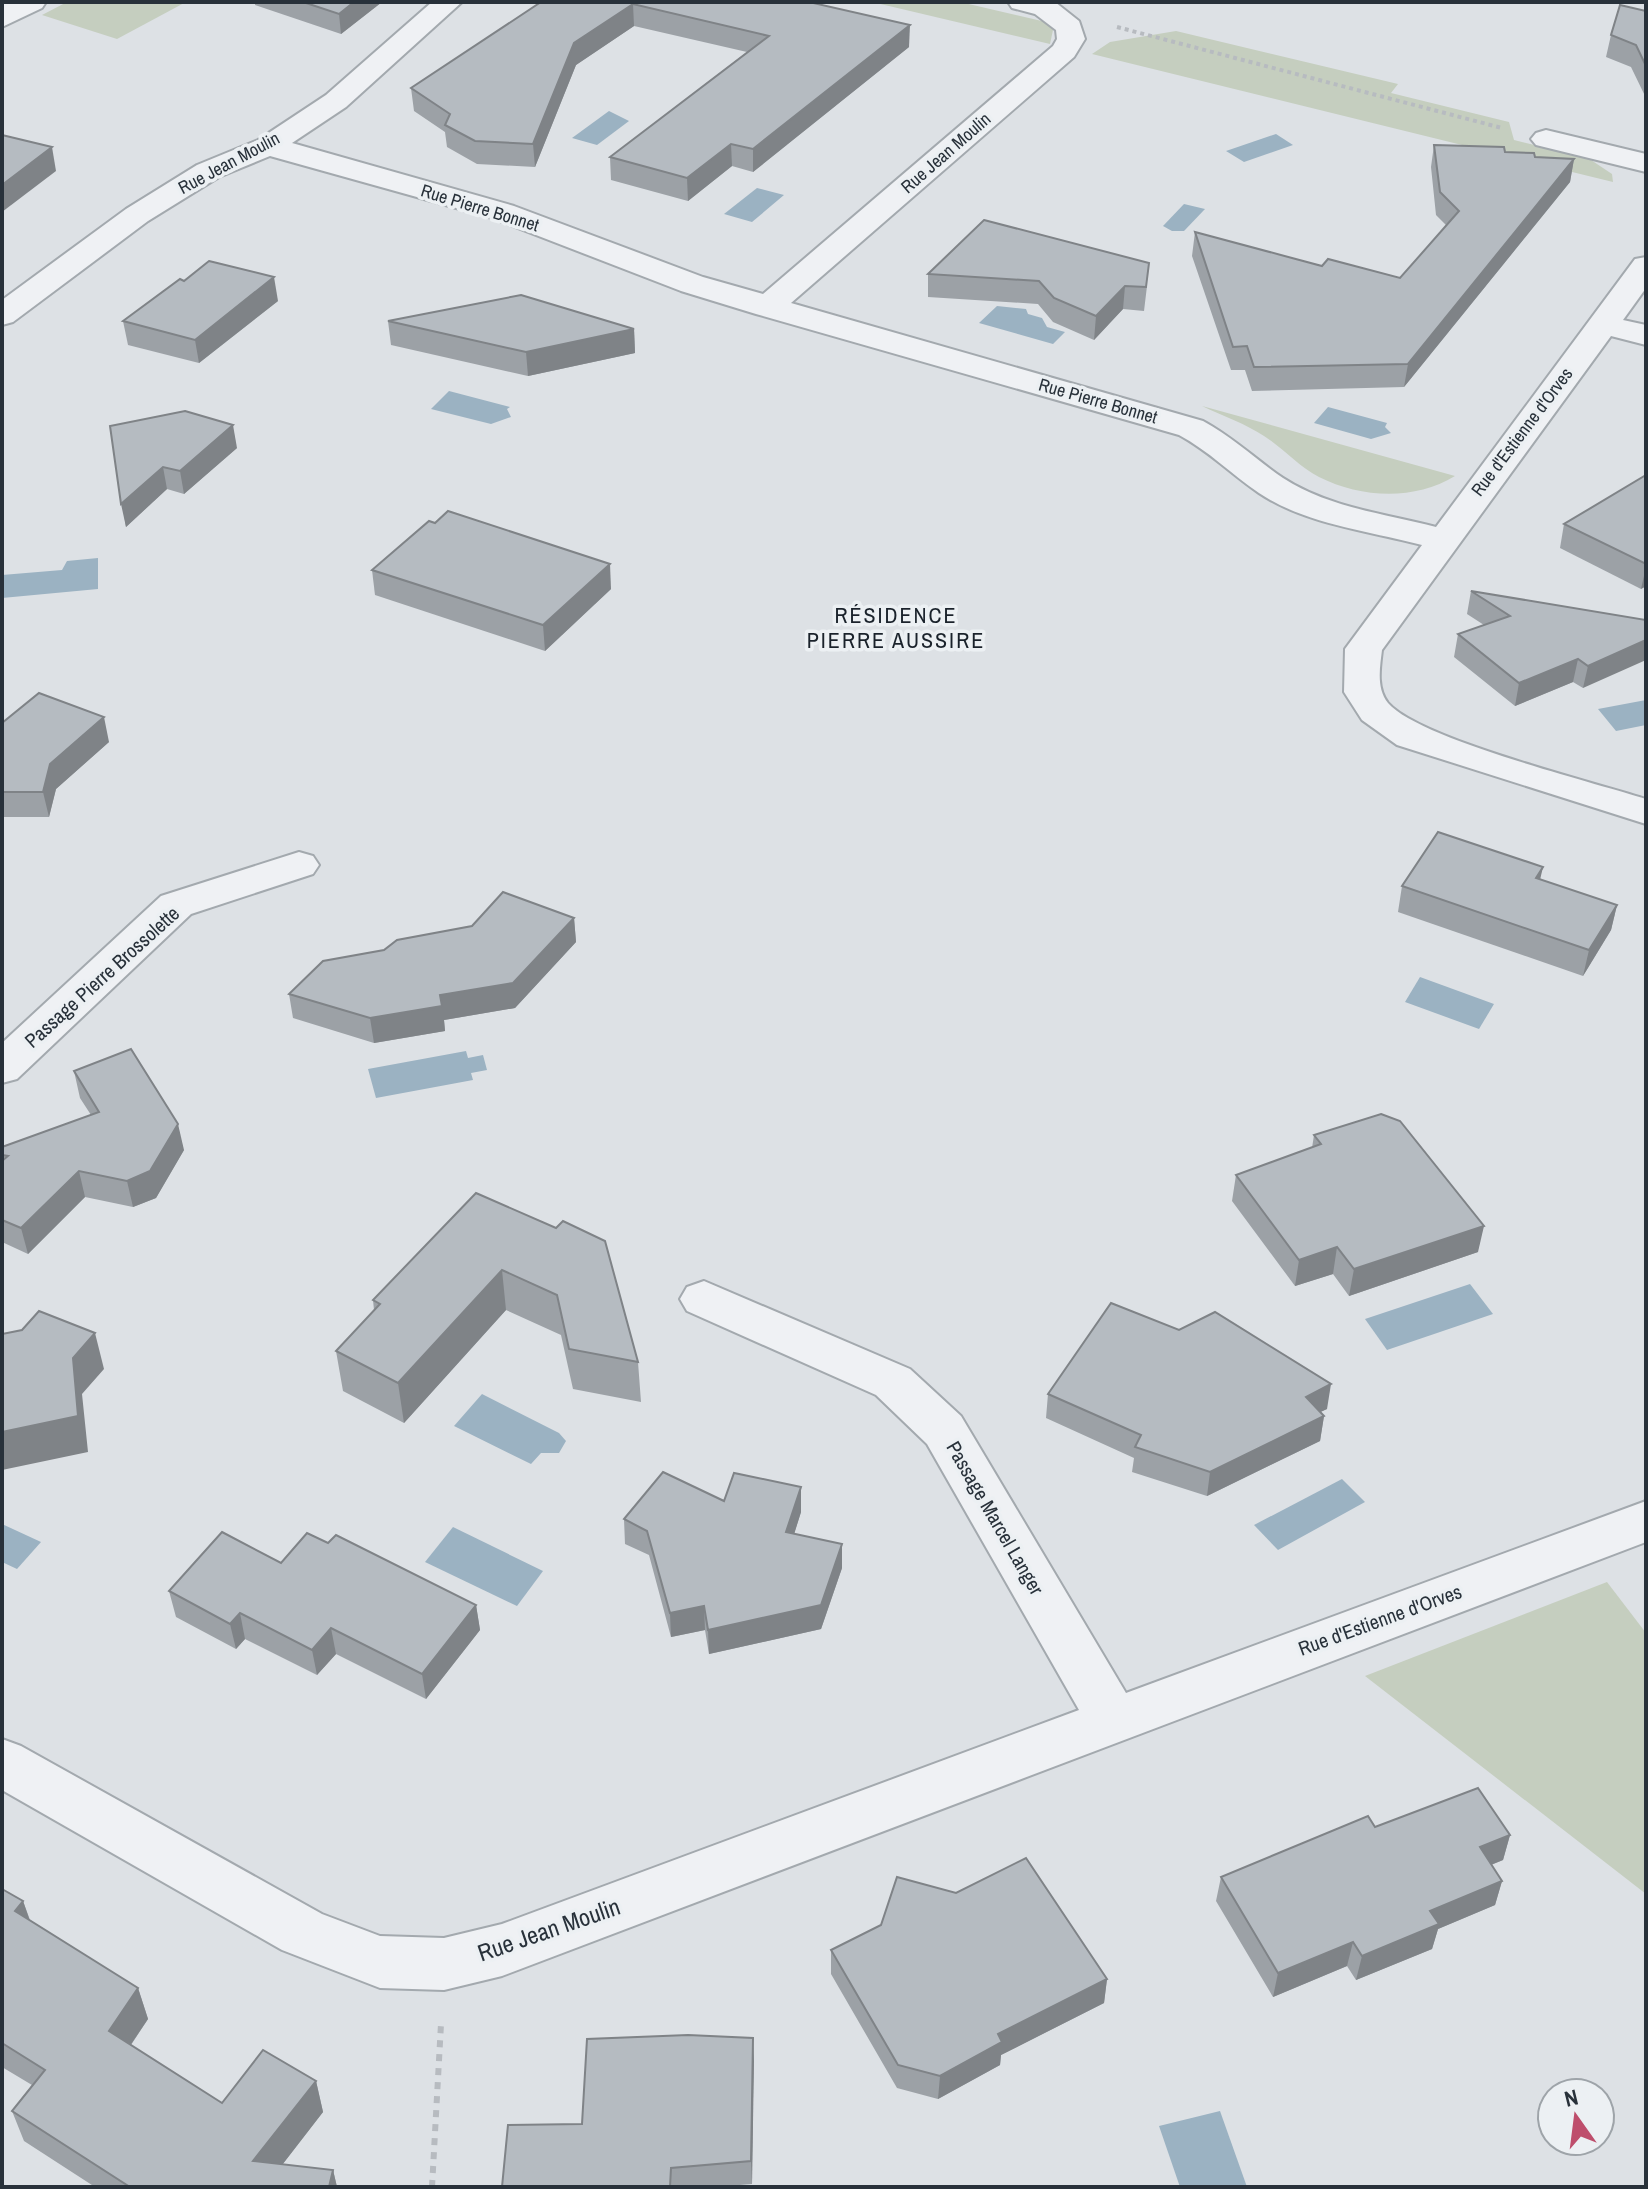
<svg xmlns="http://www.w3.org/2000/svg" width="1648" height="2189" font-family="'Archivo Narrow',sans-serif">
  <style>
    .green { fill: #c5cebf }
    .water { fill: #9bb2c2 }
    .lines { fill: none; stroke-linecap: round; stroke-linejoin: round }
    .service-casing { stroke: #a3a9ae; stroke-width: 4 }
    .minor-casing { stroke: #a3a9ae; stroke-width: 4 }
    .tertiary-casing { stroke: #a3a9ae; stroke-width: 4 }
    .path-far1 { stroke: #b7bbc0; stroke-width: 4; stroke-dasharray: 4 4; stroke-linecap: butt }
    .path { stroke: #b7bbc0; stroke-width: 6; stroke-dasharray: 7 7; stroke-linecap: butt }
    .service { fill: #eff1f4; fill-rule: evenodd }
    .minor { fill: #eff1f4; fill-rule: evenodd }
    .tertiary { fill: #eff1f4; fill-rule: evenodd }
    .wall { fill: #9ca1a6 }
    .shaded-wall { fill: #7f8387 }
    .building { fill: #b5bbc1; stroke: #7f8387; stroke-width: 2 }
    .labels { text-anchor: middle; stroke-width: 7; stroke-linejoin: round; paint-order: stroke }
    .far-street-label { font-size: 18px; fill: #28313a; stroke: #ecf0f3 }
    .street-label { font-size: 20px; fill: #28313a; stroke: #ecf0f3 }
    .neighbourhood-label { font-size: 22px; letter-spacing: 2px; fill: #1a222b; stroke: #ecf0f3 }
    .near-street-label { font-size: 24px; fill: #28313a; stroke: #ecf0f3 }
  </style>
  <rect width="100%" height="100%" fill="#dde1e5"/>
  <g class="green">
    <path d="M 67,2 L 186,2 L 117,39 L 42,15 Z"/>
    <path d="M 872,2 L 960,2 L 1046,22 L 1053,30 L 1050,44 Z"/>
    <path d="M 1176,31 L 1398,84 L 1391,93 L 1509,122 L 1514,140 L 1588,158 L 1612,174 L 1613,182 L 1092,54 L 1110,42 Z"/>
    <path d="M 1202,406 L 1455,476 C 1414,501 1361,498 1319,477 C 1299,467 1283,448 1264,436 C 1246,424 1223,416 1202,406 Z"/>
    <path d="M 1607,1582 L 1646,1633 L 1646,1894 L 1365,1676 Z"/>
  </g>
  <g class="water">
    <path d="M 609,111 L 629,121 L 597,145 L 572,138 Z"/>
    <path d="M 1276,134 L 1293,145 L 1244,162 L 1226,151 Z"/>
    <path d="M 757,188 L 784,195 L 752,222 L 724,214 Z"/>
    <path d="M 1184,204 L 1205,209 L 1184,231 L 1172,231 L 1163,226 Z"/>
    <path d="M 997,306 L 1026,309 L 1028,314 L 1042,318 L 1047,327 L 1065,332 L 1053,344 L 979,323 Z"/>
    <path d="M 449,391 L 510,407 L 507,409 L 511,417 L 491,424 L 431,409 Z"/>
    <path d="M 1328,407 L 1387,423 L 1385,427 L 1391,433 L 1371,439 L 1314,423 Z"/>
    <path d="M 98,558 L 98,589 L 2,598 L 2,575 L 62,570 L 67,561 Z"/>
    <path d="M 1646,700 L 1646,725 L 1616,731 L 1598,709 Z"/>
    <path d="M 1420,977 L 1494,1004 L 1479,1029 L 1405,1002 Z"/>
    <path d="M 466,1051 L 468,1058 L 483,1055 L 487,1070 L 471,1073 L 473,1080 L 376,1098 L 368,1069 Z"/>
    <path d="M 1470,1284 L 1493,1314 L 1387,1350 L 1365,1319 Z"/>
    <path d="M 482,1394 L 559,1433 L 566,1441 L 559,1453 L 541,1453 L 531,1464 L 454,1426 Z"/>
    <path d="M 1342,1479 L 1365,1502 L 1278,1550 L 1254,1525 Z"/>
    <path d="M 2,1524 L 41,1542 L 17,1569 L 2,1562 Z"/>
    <path d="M 453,1527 L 543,1571 L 517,1606 L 425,1562 Z"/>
    <path d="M 1220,2111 L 1247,2187 L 1180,2187 L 1159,2126 Z"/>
  </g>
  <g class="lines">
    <defs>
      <path id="service" d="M 2,2 L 19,2 L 2,11 Z"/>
      <g id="minor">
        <path d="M 432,2 L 462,2 L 346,107 L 292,143 L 514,206 L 703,277 L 763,294 L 1053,46 L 1057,39 L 1056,30 L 1035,14 L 1012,8 L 1008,2 L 1055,2 L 1079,21 L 1085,39 L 1074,57 L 791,303 L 1203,421 C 1233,437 1255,459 1283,478 C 1327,507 1386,514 1436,527 L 1635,259 L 1646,257 L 1646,288 L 1623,320 L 1646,325 L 1646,345 L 1611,336 L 1382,650 C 1380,667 1376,688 1388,703 C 1419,739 1593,782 1646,799 L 1646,824 L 1397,745 L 1362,720 L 1344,692 L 1345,649 L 1422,545 C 1369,531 1305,524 1259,493 C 1231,474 1209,451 1179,435 L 756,314 L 681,291 L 492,218 L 270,156 L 219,177 L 148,221 L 13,322 L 2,325 L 2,300 L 126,209 L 197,165 L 258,140 L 326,95 Z"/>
        <path d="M 1546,130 L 1646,154 L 1646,172 L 1536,145 L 1531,139 L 1536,133 Z"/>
        <path d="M 299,852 L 313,856 L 319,865 L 313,874 L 191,914 L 17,1079 L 2,1083 L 2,1043 L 161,896 Z"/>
        <path d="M 704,1281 L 910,1369 L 961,1416 L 1126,1693 L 1646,1501 L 1646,1542 L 502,1976 L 444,1990 L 380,1988 L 282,1950 L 2,1790 L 2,1739 L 21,1746 L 322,1914 L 380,1936 L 444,1938 L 502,1924 L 1079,1710 L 927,1444 L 876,1395 L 687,1311 L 680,1299 L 687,1287 Z"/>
      </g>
      <path id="tertiary" d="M 12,2 L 46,2 L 42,8 L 2,27 L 2,8 Z"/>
    </defs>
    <use href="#service" class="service-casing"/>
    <use href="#minor" class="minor-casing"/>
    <use href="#tertiary" class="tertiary-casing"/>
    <path class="path-far1" d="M 1117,27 L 1502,128"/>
    <path class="path" d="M 432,2187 L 441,2024"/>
    <use href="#service" class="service"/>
    <use href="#minor" class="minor"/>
    <use href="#tertiary" class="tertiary"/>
  </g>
  <g class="wall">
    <path d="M 255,2 L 382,2 L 341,34 L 255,5 Z"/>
    <path d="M 541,2 L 818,4 L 909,47 L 753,172 L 732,166 L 688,201 L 611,180 L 610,157 L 747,52 L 634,26 L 576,65 L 535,167 L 477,164 L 447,147 L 445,132 L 414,111 L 411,88 Z"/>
    <path d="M 1646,11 L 1646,98 L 1631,67 L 1606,57 L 1611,35 Z"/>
    <path d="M 1434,145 L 1505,152 L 1535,157 L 1574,159 L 1570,182 L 1404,387 L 1252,391 L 1245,370 L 1231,370 L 1192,256 L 1195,232 L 1322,266 L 1400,278 L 1447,226 L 1436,215 L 1431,167 Z"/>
    <path d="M 928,274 L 1147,286 L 1144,311 L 1123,309 L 1094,340 L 1053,322 L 1038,304 L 928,297 Z"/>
    <path d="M 278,301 L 199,363 L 128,345 L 123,321 Z"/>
    <path d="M 388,321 L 634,329 L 635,353 L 528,376 L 391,345 Z"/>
    <path d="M 110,426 L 237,448 L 184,494 L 167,489 L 126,527 Z"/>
    <path d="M 1646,475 L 1646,586 L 1641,589 L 1560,548 L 1564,524 Z"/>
    <path d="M 372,570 L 611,589 L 545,651 L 375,595 Z"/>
    <path d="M 1471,591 L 1646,620 L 1583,688 L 1573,682 L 1515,706 L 1454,657 L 1458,634 L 1484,625 L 1467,614 Z"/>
    <path d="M 2,723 L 109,742 L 56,789 L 49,817 L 2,817 Z"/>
    <path d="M 1540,880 L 1617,905 L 1611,930 L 1583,976 L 1398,912 L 1402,886 Z"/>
    <path d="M 574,918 L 576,942 L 515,1008 L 444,1020 L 445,1031 L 374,1043 L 293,1018 L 289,994 Z"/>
    <path d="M 74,1071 L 184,1150 L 156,1198 L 133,1207 L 85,1197 L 28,1254 L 2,1242 L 2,1147 L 91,1115 L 80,1098 Z"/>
    <path d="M 1314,1135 L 1478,1252 L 1349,1296 L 1333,1274 L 1295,1286 L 1232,1201 L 1236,1175 L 1312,1148 Z"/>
    <path d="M 476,1193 L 638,1362 L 641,1402 L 573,1389 L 561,1335 L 506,1310 L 404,1423 L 343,1391 L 336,1351 L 374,1310 L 373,1300 Z"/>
    <path d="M 1048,1394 L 1327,1409 L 1320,1412 L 1324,1416 L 1320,1441 L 1207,1496 L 1132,1472 L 1134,1458 L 1046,1418 Z"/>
    <path d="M 801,1487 L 801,1512 L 794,1534 L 842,1544 L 842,1568 L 821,1629 L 709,1654 L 705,1630 L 671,1637 L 649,1555 L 625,1544 L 624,1519 Z"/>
    <path d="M 328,1543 L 476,1605 L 480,1630 L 426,1699 L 336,1654 L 317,1675 L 245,1639 L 236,1649 L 176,1617 L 169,1591 L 281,1563 Z"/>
    <path d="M 1375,1827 L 1510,1835 L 1503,1860 L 1491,1865 L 1502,1881 L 1495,1905 L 1438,1929 L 1432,1949 L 1356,1980 L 1347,1966 L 1273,1997 L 1216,1901 L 1221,1877 Z"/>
    <path d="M 2,1889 L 23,1901 L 30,1920 L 138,1988 L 148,2019 L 131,2045 L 222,2103 L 316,2081 L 323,2112 L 282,2165 L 333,2170 L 337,2187 L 95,2187 L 24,2141 L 12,2111 L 32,2085 L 2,2067 Z"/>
    <path d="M 831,1950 L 1107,1979 L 1104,2003 L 1001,2055 L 1000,2065 L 938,2099 L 897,2088 L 831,1974 Z"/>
    <path d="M 753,2038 L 752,2184 L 715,2187 L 502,2187 L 582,2124 Z"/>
  </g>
  <g class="shaded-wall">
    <path d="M 354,2 L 382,2 L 341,34 L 339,14 Z"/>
    <path d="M 633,4 L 634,26 L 576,65 L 535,167 L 533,144 L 574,43 Z"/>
    <path d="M 910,25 L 909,47 L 753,172 L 753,149 Z"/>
    <path d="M 731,144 L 732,166 L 688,201 L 687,178 Z"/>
    <path d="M 52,147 L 56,171 L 2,212 L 2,185 Z"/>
    <path d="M 1574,159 L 1570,182 L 1404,387 L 1408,364 Z"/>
    <path d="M 274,277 L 278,301 L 199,363 L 195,340 Z"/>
    <path d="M 1125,286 L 1123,309 L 1094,340 L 1096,316 Z"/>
    <path d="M 634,329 L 635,353 L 528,376 L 526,352 Z"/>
    <path d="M 233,425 L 237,448 L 184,494 L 180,471 Z"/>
    <path d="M 163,467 L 167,489 L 126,527 L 121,504 Z"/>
    <path d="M 610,564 L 611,589 L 545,651 L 543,625 Z"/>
    <path d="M 1646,567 L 1646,586 L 1641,589 Z"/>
    <path d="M 1646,640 L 1646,660 L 1583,688 L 1588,666 Z"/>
    <path d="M 1578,659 L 1573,682 L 1515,706 L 1519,683 Z"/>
    <path d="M 104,717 L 109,742 L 56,789 L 49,817 L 43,792 L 50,764 Z"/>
    <path d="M 1543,867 L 1537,893 L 1536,878 Z"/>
    <path d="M 1617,905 L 1611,930 L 1583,976 L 1589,950 Z"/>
    <path d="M 574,918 L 576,942 L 515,1008 L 444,1020 L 445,1031 L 374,1043 L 370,1018 L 440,995 Z"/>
    <path d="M 178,1124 L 184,1150 L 156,1198 L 133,1207 L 127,1181 Z"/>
    <path d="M 79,1171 L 85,1197 L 28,1254 L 21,1228 Z"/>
    <path d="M 1484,1226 L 1478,1252 L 1349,1296 L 1354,1269 Z"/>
    <path d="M 1337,1247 L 1333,1274 L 1295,1286 L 1299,1260 Z"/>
    <path d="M 502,1270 L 506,1310 L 404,1423 L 398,1383 Z"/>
    <path d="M 95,1333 L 104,1369 L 82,1394 L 88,1452 L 2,1470 L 2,1432 Z"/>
    <path d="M 1331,1384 L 1327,1409 L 1301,1421 L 1306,1397 Z"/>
    <path d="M 1324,1416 L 1320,1441 L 1207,1496 L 1210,1472 Z"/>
    <path d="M 801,1487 L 801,1512 L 787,1557 L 786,1532 Z"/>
    <path d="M 842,1544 L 842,1568 L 821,1629 L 709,1654 L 708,1630 Z"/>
    <path d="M 476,1605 L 480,1630 L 426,1699 L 422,1674 Z"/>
    <path d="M 704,1606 L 705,1630 L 671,1637 L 670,1613 Z"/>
    <path d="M 240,1613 L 245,1639 L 236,1649 L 230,1624 Z"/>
    <path d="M 331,1628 L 336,1654 L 317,1675 L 312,1650 Z"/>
    <path d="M 1510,1835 L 1503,1860 L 1473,1872 L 1480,1847 Z"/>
    <path d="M 1502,1881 L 1495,1905 L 1438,1929 L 1432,1949 L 1356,1980 L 1362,1956 L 1430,1911 Z"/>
    <path d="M 23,1901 L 34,1933 L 15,1911 Z"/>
    <path d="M 1353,1942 L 1347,1966 L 1273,1997 L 1278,1973 Z"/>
    <path d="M 1107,1979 L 1104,2003 L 1001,2055 L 1000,2065 L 938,2099 L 940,2076 L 998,2034 Z"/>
    <path d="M 138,1988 L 148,2019 L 119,2062 L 109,2031 Z"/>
    <path d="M 753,2038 L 754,2061 L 752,2184 L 751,2161 Z"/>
    <path d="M 316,2081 L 323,2112 L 265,2187 L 253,2161 Z"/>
    <path d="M 333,2170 L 337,2187 L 329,2187 Z"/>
  </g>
  <g class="building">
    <path d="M 303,2 L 354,2 L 339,14 Z"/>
    <path d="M 541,2 L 814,2 L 813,3 L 910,25 L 753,149 L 731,144 L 687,178 L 610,157 L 769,36 L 633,4 L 574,43 L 533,144 L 475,141 L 445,125 L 450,114 L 411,88 Z"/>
    <path d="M 1620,5 L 1646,11 L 1646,66 L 1636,45 L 1611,35 Z"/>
    <path d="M 2,135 L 52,147 L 2,185 Z"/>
    <path d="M 1434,145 L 1504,147 L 1505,152 L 1534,153 L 1535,157 L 1574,159 L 1408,364 L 1254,367 L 1247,346 L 1233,347 L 1195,232 L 1322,266 L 1328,259 L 1400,278 L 1459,211 L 1440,192 Z"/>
    <path d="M 984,220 L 1149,263 L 1146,287 L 1125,286 L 1096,316 L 1054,298 L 1039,281 L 928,274 Z"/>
    <path d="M 209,261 L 274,277 L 195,340 L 123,321 L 180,279 L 184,281 Z"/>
    <path d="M 521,295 L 634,329 L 526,352 L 388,321 Z"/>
    <path d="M 185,411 L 233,425 L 180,471 L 163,467 L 121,504 L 110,426 Z"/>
    <path d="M 1646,475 L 1646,564 L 1564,524 Z"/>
    <path d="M 448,511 L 610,564 L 543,625 L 372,570 L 429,521 L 435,523 Z"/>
    <path d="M 1471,591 L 1646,620 L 1646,640 L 1588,666 L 1578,659 L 1519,683 L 1458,634 L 1510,616 Z"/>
    <path d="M 39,693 L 104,717 L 50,764 L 43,792 L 2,792 L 2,723 Z"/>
    <path d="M 1438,832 L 1543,867 L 1536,878 L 1617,905 L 1589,950 L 1402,886 Z"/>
    <path d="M 503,892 L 574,918 L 513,983 L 440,995 L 442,1006 L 370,1018 L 289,994 L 323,961 L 384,950 L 397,940 L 472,926 Z"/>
    <path d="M 131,1049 L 178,1124 L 150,1171 L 127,1181 L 79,1171 L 21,1228 L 2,1220 L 2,1161 L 8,1156 L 2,1155 L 2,1147 L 99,1112 L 74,1071 Z"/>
    <path d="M 1381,1114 L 1400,1121 L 1484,1226 L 1354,1269 L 1337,1247 L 1299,1260 L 1236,1175 L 1321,1144 L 1314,1135 Z"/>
    <path d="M 476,1193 L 556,1228 L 563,1221 L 605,1241 L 638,1362 L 569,1349 L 557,1295 L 502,1270 L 398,1383 L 336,1351 L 380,1304 L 373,1300 Z"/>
    <path d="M 1111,1303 L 1179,1330 L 1215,1312 L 1331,1384 L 1306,1397 L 1324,1416 L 1210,1472 L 1135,1447 L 1141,1435 L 1048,1394 Z"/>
    <path d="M 39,1311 L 95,1333 L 73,1358 L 78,1416 L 2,1432 L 2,1334 L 22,1330 Z"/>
    <path d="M 663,1472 L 724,1501 L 734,1473 L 801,1487 L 786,1532 L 842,1544 L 821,1605 L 708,1630 L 704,1606 L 670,1613 L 647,1531 L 624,1519 Z"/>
    <path d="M 222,1532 L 281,1563 L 307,1533 L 328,1543 L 336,1535 L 476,1605 L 422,1674 L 331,1628 L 312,1650 L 240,1613 L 230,1624 L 169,1591 Z"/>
    <path d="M 1478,1788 L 1510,1835 L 1480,1847 L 1502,1881 L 1430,1911 L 1439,1924 L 1362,1956 L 1353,1942 L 1278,1973 L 1221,1877 L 1368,1816 L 1375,1827 Z"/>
    <path d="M 1026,1858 L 1107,1979 L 998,2034 L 1002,2042 L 940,2076 L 898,2065 L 831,1950 L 881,1925 L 897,1877 L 956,1893 Z"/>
    <path d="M 2,1889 L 23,1901 L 15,1911 L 138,1988 L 109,2031 L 222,2103 L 263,2050 L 316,2081 L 253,2161 L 333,2170 L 329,2187 L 130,2187 L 12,2111 L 45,2070 L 2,2043 Z"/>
    <path d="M 688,2035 L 753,2038 L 751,2161 L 671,2168 L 670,2187 L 502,2187 L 508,2125 L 582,2124 L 587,2039 Z"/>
  </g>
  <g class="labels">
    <g class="far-street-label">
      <text transform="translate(946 153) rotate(-41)" y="6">Rue Jean Moulin</text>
      <text transform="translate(229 163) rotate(-28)" y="6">Rue Jean Moulin</text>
      <text transform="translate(480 208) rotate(17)" y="6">Rue Pierre Bonnet</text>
      <text transform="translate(1098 401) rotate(16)" y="6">Rue Pierre Bonnet</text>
      <text transform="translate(1522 432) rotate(-53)" y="6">Rue d'Estienne d'Orves</text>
    </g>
    <g class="street-label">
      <text transform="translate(102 977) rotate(-42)" y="7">Passage Pierre Brossolette</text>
      <text transform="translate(995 1518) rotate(60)" y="7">Passage Marcel Langer</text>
      <text transform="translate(1380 1620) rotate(-20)" y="7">Rue d'Estienne d'Orves</text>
    </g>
    <g class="neighbourhood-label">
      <text x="896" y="623">RÉSIDENCE<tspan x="896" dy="25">PIERRE AUSSIRE</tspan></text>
    </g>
    <g class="near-street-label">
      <text transform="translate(549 1930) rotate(-19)" y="8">Rue Jean Moulin</text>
    </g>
  </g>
  <rect width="1648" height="2189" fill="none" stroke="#28313a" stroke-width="8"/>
  <g transform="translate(1576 2117) rotate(346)"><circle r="38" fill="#ecf0f3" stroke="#9ea4a9" stroke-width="2"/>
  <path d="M0-6L14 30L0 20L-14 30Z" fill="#be4e6c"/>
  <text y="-12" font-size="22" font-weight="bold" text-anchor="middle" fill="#28313a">N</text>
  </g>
</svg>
